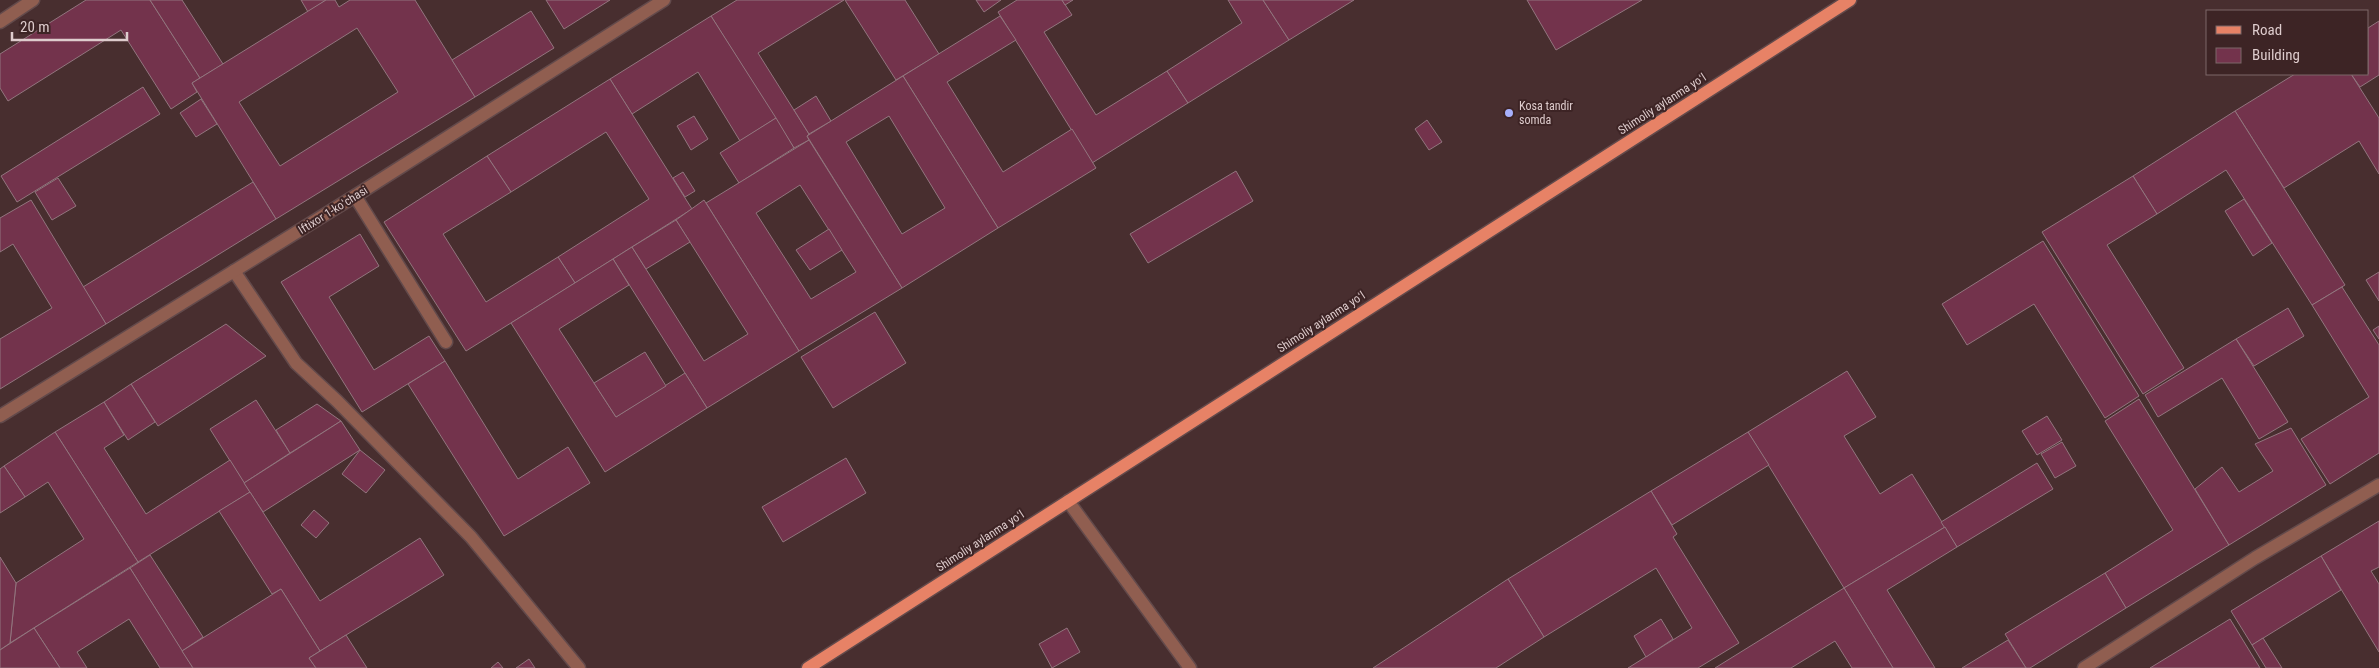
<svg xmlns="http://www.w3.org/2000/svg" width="2379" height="668" font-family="'Roboto Condensed',sans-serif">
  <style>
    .building { fill: #73334c; stroke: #92757e; fill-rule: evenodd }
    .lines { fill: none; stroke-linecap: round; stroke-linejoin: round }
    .minor-casing { stroke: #634a4b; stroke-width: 15 }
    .major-casing { stroke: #634a4b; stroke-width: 15 }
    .minor { stroke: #905e50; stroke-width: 12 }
    .major { stroke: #e78266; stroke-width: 12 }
    .poi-dot { fill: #a7b0fc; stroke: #3d2425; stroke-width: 2 }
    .labels { text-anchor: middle; stroke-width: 4; stroke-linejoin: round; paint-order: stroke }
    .street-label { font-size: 12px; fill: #decccd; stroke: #3d2425 }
    .poi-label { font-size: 12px; fill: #decccd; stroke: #3d2425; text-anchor: start }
  </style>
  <rect width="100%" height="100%" fill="#482e2f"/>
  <g class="building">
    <path d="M 86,0 L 150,0 L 200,78 L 192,83 L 197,92 L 171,109 L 121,30 L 8,101 L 0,88 L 0,54 Z"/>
    <path d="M 150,0 L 182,0 L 223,64 L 200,78 Z"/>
    <path d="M 301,0 L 326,0 L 308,12 Z"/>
    <path d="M 326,0 L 335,0 L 339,7 L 350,0 L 415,0 L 475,97 L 276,219 L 192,83 ZM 357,28 L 398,92 L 280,166 L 239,102 Z"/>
    <path d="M 546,0 L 610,0 L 564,29 Z"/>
    <path d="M 737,0 L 844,0 L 758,53 L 809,134 L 807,136 L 809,140 L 794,148 L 711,16 Z"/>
    <path d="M 845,0 L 905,0 L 939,54 L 896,80 Z"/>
    <path d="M 976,0 L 1001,0 L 984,12 Z"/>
    <path d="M 1017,0 L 1062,0 L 1072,15 L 1044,32 L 1096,115 L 1167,71 L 1188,103 L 1092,163 L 998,12 Z"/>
    <path d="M 1062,0 L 1073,0 L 1065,5 Z"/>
    <path d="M 1228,0 L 1263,0 L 1289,40 L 1188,103 L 1167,71 L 1242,23 Z"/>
    <path d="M 1263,0 L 1354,0 L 1289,40 Z"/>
    <path d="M 1527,0 L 1642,0 L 1556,50 Z"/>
    <path d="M 531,11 L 554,48 L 475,97 L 452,60 Z"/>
    <path d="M 711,16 L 776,118 L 740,141 L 698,72 L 632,114 L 610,79 Z"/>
    <path d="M 1000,16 L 1016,40 L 947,82 L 1003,172 L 1072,129 L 1096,168 L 998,228 L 903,76 Z"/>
    <path d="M 2379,21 L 2379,75 L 2360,87 L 2351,74 L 2368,74 L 2368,28 Z"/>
    <path d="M 2295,74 L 2351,74 L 2379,118 L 2379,174 L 2359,141 L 2284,188 L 2235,111 Z"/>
    <path d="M 903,76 L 998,228 L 902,288 L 807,136 ZM 889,116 L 945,208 L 902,234 L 846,142 Z"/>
    <path d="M 610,79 L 692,209 L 575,283 L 558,257 L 649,199 L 606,132 L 511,192 L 487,156 Z"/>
    <path d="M 143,87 L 160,114 L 17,202 L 1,176 Z"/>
    <path d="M 816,96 L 831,121 L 809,134 L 794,110 Z"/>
    <path d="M 201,99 L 217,124 L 196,137 L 180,113 Z"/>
    <path d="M 2235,111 L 2345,285 L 2312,305 L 2226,170 L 2157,214 L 2133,176 Z"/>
    <path d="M 694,116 L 708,139 L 691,150 L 677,126 Z"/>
    <path d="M 776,118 L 794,148 L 739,183 L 720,153 Z"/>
    <path d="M 1427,120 L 1442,142 L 1429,150 L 1415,129 Z"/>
    <path d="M 809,140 L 902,288 L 799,351 L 706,203 ZM 800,185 L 856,272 L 811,299 L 756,213 Z"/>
    <path d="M 487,156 L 511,192 L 443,234 L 486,302 L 558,257 L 575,283 L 466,351 L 384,222 Z"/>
    <path d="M 1236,171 L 1253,201 L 1148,263 L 1130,234 Z"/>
    <path d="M 683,172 L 695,191 L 685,197 L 673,178 Z"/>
    <path d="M 2133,176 L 2157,214 L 2107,245 L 2184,368 L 2143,394 L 2042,232 Z"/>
    <path d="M 58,178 L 76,206 L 52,220 L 35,192 Z"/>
    <path d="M 253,182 L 276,219 L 106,324 L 83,287 Z"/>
    <path d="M 2244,199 L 2272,243 L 2253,256 L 2225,211 Z"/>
    <path d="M 31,200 L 106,324 L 0,389 L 0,339 L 52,308 L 13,244 L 0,252 L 0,218 Z"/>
    <path d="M 704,200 L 799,351 L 707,408 L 613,259 L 632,247 L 704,361 L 748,334 L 676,220 Z"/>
    <path d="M 676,220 L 690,242 L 646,269 L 632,247 Z"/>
    <path d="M 829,229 L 842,250 L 810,270 L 796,250 Z"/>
    <path d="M 360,234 L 379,266 L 329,297 L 374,370 L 429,336 L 445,361 L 362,412 L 281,282 Z"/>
    <path d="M 2043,241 L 2139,396 L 2105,418 L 2034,304 L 1967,345 L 1942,304 Z"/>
    <path d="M 613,259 L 629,285 L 559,329 L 594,383 L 616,417 L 685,373 L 707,408 L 605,472 L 511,323 Z"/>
    <path d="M 2379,272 L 2379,301 L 2366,280 Z"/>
    <path d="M 2342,287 L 2379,345 L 2379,453 L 2330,484 L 2301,439 L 2369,397 L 2312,305 Z"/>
    <path d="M 2288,308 L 2304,336 L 2254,366 L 2236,339 Z"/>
    <path d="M 875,312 L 906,363 L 833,408 L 801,357 Z"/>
    <path d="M 226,324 L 266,356 L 158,426 L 131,384 Z"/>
    <path d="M 2379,326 L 2379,339 L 2373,330 Z"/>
    <path d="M 2236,339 L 2288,422 L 2259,439 L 2222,378 L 2158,417 L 2145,395 Z"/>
    <path d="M 645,352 L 666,386 L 616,417 L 594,383 Z"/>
    <path d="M 445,361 L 518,479 L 568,447 L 590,483 L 504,536 L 408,384 Z"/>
    <path d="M 1847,371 L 1876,417 L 1844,436 L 1880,494 L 1912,474 L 1945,527 L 1844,588 L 1748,432 Z"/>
    <path d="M 131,384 L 155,422 L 128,440 L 104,402 Z"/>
    <path d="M 2139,399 L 2229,545 L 2126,608 L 2105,573 L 2173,530 L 2105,421 Z"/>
    <path d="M 256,400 L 290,453 L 244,483 L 210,429 Z"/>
    <path d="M 104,402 L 124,435 L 104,448 L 146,514 L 230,460 L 250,492 L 138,562 L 55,432 Z"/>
    <path d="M 317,404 L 341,421 L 290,453 L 276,430 Z"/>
    <path d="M 2047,416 L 2062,440 L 2037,455 L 2022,431 Z"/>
    <path d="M 341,421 L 360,450 L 263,512 L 244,483 Z"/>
    <path d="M 2291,428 L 2326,485 L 2229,545 L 2195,489 L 2222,467 L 2239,492 L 2273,471 L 2255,444 Z"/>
    <path d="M 55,432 L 138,562 L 10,643 L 16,583 L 84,539 L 48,482 L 25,497 L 4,466 Z"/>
    <path d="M 1748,432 L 1769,465 L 1672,525 L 1651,491 Z"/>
    <path d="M 2062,442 L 2076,466 L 2055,478 L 2041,454 Z"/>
    <path d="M 360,450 L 385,470 L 366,493 L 342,474 Z"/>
    <path d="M 846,458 L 866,493 L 783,542 L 762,507 Z"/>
    <path d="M 2037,463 L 2053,489 L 1957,547 L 1941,522 Z"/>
    <path d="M 4,466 L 25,497 L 0,513 L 0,469 Z"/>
    <path d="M 1651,491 L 1677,534 L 1673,537 L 1739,643 L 1698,668 L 1628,668 L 1692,628 L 1656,568 L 1544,637 L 1508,579 Z"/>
    <path d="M 250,492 L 320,601 L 420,538 L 444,575 L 320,651 L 281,589 L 272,594 L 219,511 Z"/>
    <path d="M 314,510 L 329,523 L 316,538 L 301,525 Z"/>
    <path d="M 2379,521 L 2379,567 L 2371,571 L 2379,584 L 2379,652 L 2321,556 Z"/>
    <path d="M 1945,527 L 1957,547 L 1887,590 L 1935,668 L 1893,668 L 1844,588 Z"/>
    <path d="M 150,555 L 203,637 L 182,651 L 130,568 Z"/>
    <path d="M 2321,556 L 2341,590 L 2252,645 L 2231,611 Z"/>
    <path d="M 0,557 L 16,583 L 10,643 L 0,650 Z"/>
    <path d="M 130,568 L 193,668 L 160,668 L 129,619 L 77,652 L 87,668 L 60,668 L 34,628 Z"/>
    <path d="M 2105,573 L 2126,608 L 2030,668 L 2026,668 L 2005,634 Z"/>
    <path d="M 1508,579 L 1544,637 L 1496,668 L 1373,668 Z"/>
    <path d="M 1844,588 L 1893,668 L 1852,668 L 1835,641 L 1791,668 L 1715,668 Z"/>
    <path d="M 281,589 L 320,651 L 309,658 L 316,668 L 193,668 L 182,651 Z"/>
    <path d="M 1661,619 L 1673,639 L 1646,657 L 1634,636 Z"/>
    <path d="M 2230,619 L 2260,668 L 2150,668 Z"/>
    <path d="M 34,628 L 60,668 L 0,668 L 0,650 Z"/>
    <path d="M 1067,628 L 1080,652 L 1052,668 L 1039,644 Z"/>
    <path d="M 346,635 L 367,668 L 316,668 L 309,658 Z"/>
    <path d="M 2263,638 L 2282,668 L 2266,668 L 2252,645 Z"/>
    <path d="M 2008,640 L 2026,668 L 1962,668 Z"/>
    <path d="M 529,659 L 535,668 L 516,668 Z"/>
    <path d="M 498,662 L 503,668 L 491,668 Z"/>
  </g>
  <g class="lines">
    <defs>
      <g id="minor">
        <path d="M 0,22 L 33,0"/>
        <path d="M 355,196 L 446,342"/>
        <path d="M 234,271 L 296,363 L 337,401 L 471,537 L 579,668"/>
        <path d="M 0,416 L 355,196 L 664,0"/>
        <path d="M 1068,501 L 1190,668"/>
        <path d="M 2084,668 L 2255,558 L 2379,485"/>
      </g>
      <path id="major" d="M 808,668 L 1850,0"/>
    </defs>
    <use href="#minor" class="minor-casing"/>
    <use href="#major" class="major-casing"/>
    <use href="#minor" class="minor"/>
    <use href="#major" class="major"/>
  </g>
  <circle class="poi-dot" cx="1509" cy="113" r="5"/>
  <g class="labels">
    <g class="street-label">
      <text transform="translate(1662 104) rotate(-33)" y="4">Shimoliy aylanma yoʻl</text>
      <text transform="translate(333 210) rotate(-32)" y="4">Iftixor 1-koʻchasi</text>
      <text transform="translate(1321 322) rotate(-33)" y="4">Shimoliy aylanma yoʻl</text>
      <text transform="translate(980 541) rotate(-33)" y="4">Shimoliy aylanma yoʻl</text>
    </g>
    <g class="poi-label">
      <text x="1519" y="110">Kosa tandir<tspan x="1519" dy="14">somda</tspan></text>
    </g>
  </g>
  <rect x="2206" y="10" width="162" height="65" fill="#3d2425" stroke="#7d6768"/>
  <rect x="2216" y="26" width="25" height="8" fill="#e78266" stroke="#7d6768"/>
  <text x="2252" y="35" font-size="15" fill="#decccd">Road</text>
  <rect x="2216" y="48" width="25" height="15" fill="#73334c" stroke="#7d6768"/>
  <text x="2252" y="60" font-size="15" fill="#decccd">Building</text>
  <path d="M12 32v8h115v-8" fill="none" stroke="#decccd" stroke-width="2.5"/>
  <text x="20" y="32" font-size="15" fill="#decccd" stroke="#3d2425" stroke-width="4" paint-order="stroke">20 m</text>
</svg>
